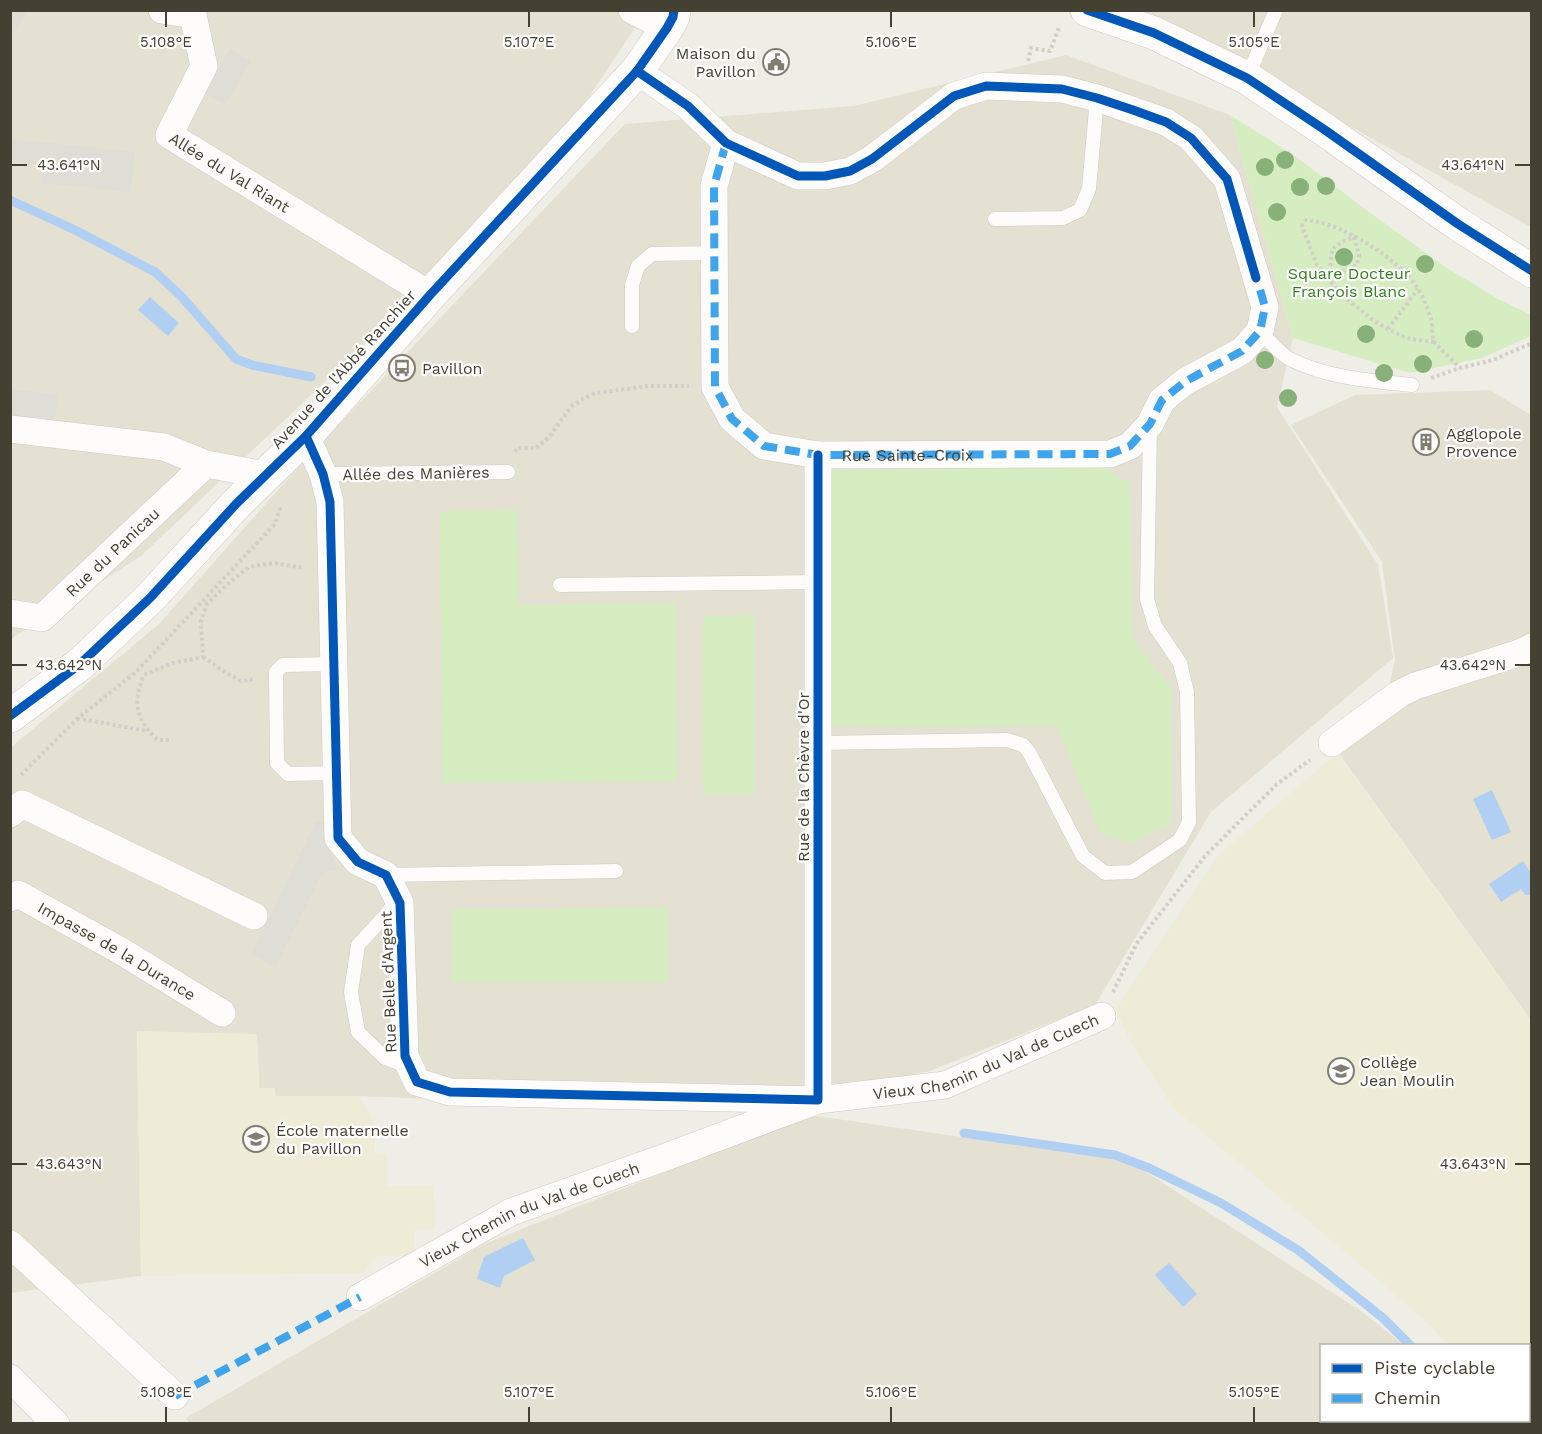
<svg xmlns="http://www.w3.org/2000/svg" width="1542" height="1434" font-family="'Work Sans',sans-serif">
  <style>
    .residential { fill: #e4e1d2 }
    .education { fill: #eeecd7 }
    .green { fill: #d6edc2 }
    .parking { fill: #deddd6 }
    .water { fill: #b1cef3 }
    .lines { fill: none; stroke-linecap: round; stroke-linejoin: round }
    .stream { stroke: #b1cef3; stroke-width: 9 }
    .service-casing { stroke: #cdcbc4; stroke-width: 15 }
    .minor-casing { stroke: #cdcbc4; stroke-width: 28 }
    .tertiary-casing { stroke: #cdcbc4; stroke-width: 34 }
    .path { stroke: #d1cec8; stroke-width: 4; stroke-dasharray: 3 3; stroke-linecap: butt }
    .service { stroke: #fdfcfb; stroke-width: 14 }
    .minor { stroke: #fdfcfb; stroke-width: 27 }
    .tertiary { stroke: #fdfcfb; stroke-width: 33 }
    .quiet { stroke: #3fa4eb; stroke-width: 8; stroke-dasharray: 15 8; stroke-linecap: butt }
    .cycleway-casing { stroke: #fff; stroke-width: 13 }
    .cycleway { stroke: #0057b8; stroke-width: 9 }
    .tree { fill: #88b079 }
    .ticks { fill: none; stroke: #454132; stroke-width: 2 }
    .labels { text-anchor: middle; stroke-width: 4.5; stroke-linejoin: round; paint-order: stroke }
    .poi-label { font-size: 16px; fill: #454132; stroke: #fff; text-anchor: start }
    .street-label { font-size: 16px; fill: #454132; stroke: #fff }
    .park-label { font-size: 16px; fill: #347d1f; stroke: #fff }
    .ticks-label { font-size: 15px; text-anchor: middle; fill: #454132; stroke: #fff; stroke-width: 4.5; stroke-linejoin: round; paint-order: stroke }
  </style>
  <rect width="100%" height="100%" fill="#efeee6"/>
  <g class="residential">
    <path d="M 11,11 L 646,11 L 583,106 L 349,359 L 141,556 L 11,639 Z"/>
    <path d="M 1143,11 L 1531,11 L 1531,227 Z"/>
    <path d="M 1066,55 L 1230,115 L 1293,338 L 1277,407 L 1378,565 L 1393,658 L 1211,812 L 1095,1005 L 930,1071 L 734,1112 L 359,1096 L 275,1096 L 259,1088 L 258,1046 L 137,1031 L 141,1276 L 11,1293 L 10,748 L 159,624 L 302,463 L 625,124 L 853,106 Z"/>
    <path d="M 1490,390 L 1531,415 L 1531,1020 L 1338,752 L 1381,720 L 1395,660 L 1382,562 L 1291,425 L 1355,395 Z"/>
    <path d="M 809,1115 L 1129,1161 L 1361,1311 L 1404,1345 L 1322,1346 L 1322,1420 L 1458,1420 L 1459,1423 L 189,1424 L 186,1418 L 484,1244 Z"/>
  </g>
  <g class="education">
    <path d="M 1337,753 L 1531,1021 L 1531,1423 L 1492,1423 L 1491,1421 L 1528,1420 L 1528,1346 L 1447,1345 L 1430,1325 L 1357,1262 L 1173,1108 L 1127,1035 L 1116,1009 L 1219,854 Z"/>
    <path d="M 137,1031 L 257,1034 L 259,1088 L 275,1088 L 276,1096 L 359,1096 L 375,1123 L 375,1154 L 387,1155 L 387,1186 L 433,1186 L 435,1229 L 415,1229 L 414,1256 L 376,1256 L 364,1273 L 141,1276 Z"/>
  </g>
  <g class="green">
    <path d="M 1230,115 L 1295,156 L 1369,212 L 1447,268 L 1500,300 L 1531,315 L 1531,336 L 1482,358 L 1410,373 L 1293,338 Z"/>
    <path d="M 1101,466 L 1129,483 L 1133,640 L 1171,687 L 1171,823 L 1132,843 L 1101,834 L 1057,726 L 833,726 L 824,470 Z"/>
    <path d="M 517,510 L 518,605 L 676,603 L 677,781 L 442,783 L 440,511 Z"/>
    <path d="M 755,615 L 755,794 L 703,794 L 703,616 Z"/>
    <path d="M 668,908 L 668,982 L 452,982 L 452,909 Z"/>
  </g>
  <g class="parking">
    <path d="M 11,10 L 28,11 L 11,36 L 10,11 Z"/>
    <path d="M 230,49 L 251,61 L 225,104 L 204,92 Z"/>
    <path d="M 11,139 L 135,152 L 130,192 L 42,183 L 44,165 L 11,161 Z"/>
    <path d="M 11,389 L 58,395 L 54,422 L 11,416 Z"/>
    <path d="M 316,821 L 330,825 L 328,841 L 332,855 L 339,870 L 331,870 L 322,874 L 275,968 L 252,953 Z"/>
  </g>
  <g class="water">
    <path d="M 150,297 L 179,323 L 168,336 L 138,310 Z"/>
    <path d="M 1492,790 L 1511,832 L 1492,840 L 1473,799 Z"/>
    <path d="M 1523,861 L 1531,873 L 1531,895 L 1526,895 L 1521,889 L 1501,902 L 1489,884 Z"/>
    <path d="M 523,1238 L 535,1260 L 504,1276 L 500,1288 L 477,1279 L 484,1257 Z"/>
    <path d="M 1169,1263 L 1197,1294 L 1183,1307 L 1155,1275 Z"/>
  </g>
  <g class="lines">
    <g class="stream">
      <path d="M 10,200 L 75,230 L 155,272 L 181,296 L 236,359 L 252,365 L 311,377"/>
      <path d="M 964,1133 L 1115,1155 L 1149,1168 L 1221,1203 L 1298,1250 L 1383,1318 L 1411,1346"/>
    </g>
    <defs>
      <g id="service">
        <path d="M 1247,78 L 1276,10"/>
        <path d="M 995,219 L 1063,218 L 1080,210 L 1089,189 L 1097,98"/>
        <path d="M 632,326 L 632,285 L 638,266 L 652,254 L 714,253"/>
        <path d="M 1260,331 C 1270,342 1281,355 1294,361 C 1329,378 1374,381 1412,385"/>
        <path d="M 323,474 L 508,472"/>
        <path d="M 560,585 L 818,582"/>
        <path d="M 334,664 L 283,665 L 276,672 L 277,763 L 288,774 L 337,773"/>
        <path d="M 818,743 L 1007,740 L 1023,745 L 1029,752 L 1083,856 L 1105,873 L 1132,872 L 1180,840 L 1189,822 L 1187,692 L 1180,663 L 1155,626 L 1147,599 L 1150,429"/>
        <path d="M 386,875 L 616,871"/>
        <path d="M 397,900 L 385,916 L 358,945 L 351,992 L 358,1032 L 385,1058 L 410,1067"/>
        <path d="M 1528,1386 L 1532,1384"/>
        <path d="M 1473,1424 L 1477,1420"/>
      </g>
      <g id="minor">
        <path id="s1" d="M 162,10 L 193,15 L 204,66 L 169,135 L 430,295"/>
        <path d="M 632,10 L 667,28"/>
        <path d="M 637,71 L 688,106 L 726,143 L 798,176 L 825,176 L 850,171 L 872,159 L 954,96 L 986,86 L 1062,89 L 1097,98 L 1166,122 L 1191,138 L 1227,179 L 1265,307 L 1260,331 L 1242,351 L 1186,381 L 1162,400 L 1150,424 L 1130,446 L 1110,454 L 818,455 L 764,446 L 732,419 L 715,387 L 714,186 L 726,143"/>
        <path d="M 10,429 L 164,447 L 206,464 L 265,475"/>
        <path d="M 306,436 L 323,474 L 330,502 L 338,838 L 358,862 L 386,875 L 400,903 L 405,1056 L 417,1082 L 450,1092 L 818,1100 L 818,455"/>
        <path id="s2" d="M 10,613 L 42,618 L 206,464"/>
        <path d="M 1332,743 L 1399,694 L 1415,686 L 1519,653 L 1532,647"/>
        <path d="M 10,814 L 22,804 L 254,916"/>
        <path id="s3" d="M 10,898 L 18,894 L 121,951 L 222,1013"/>
        <path d="M 10,1244 L 175,1396"/>
        <path id="s4" d="M 360,1297 L 511,1212 L 663,1158 L 818,1100 L 945,1085 L 1102,1016"/>
        <path d="M 10,1378 L 56,1424"/>
      </g>
      <g id="tertiary">
        <path d="M 1087,10 L 1154,33 L 1247,78 L 1325,130 L 1458,224 L 1532,271"/>
        <path d="M 10,716 L 79,665 L 150,598 L 236,504 L 306,436 L 430,295 L 637,71 L 667,28 L 673,17 L 674,10"/>
      </g>
    </defs>
    <use href="#service" class="service-casing"/>
    <use href="#minor" class="minor-casing"/>
    <use href="#tertiary" class="tertiary-casing"/>
    <g class="path">
      <path d="M 1028,61 L 1031,48 L 1050,51 L 1060,25"/>
      <path d="M 1354,237 L 1359,255 L 1357,265 L 1329,278 L 1332,249 L 1342,242 Z"/>
      <path d="M 1388,329 L 1418,289"/>
      <path d="M 1434,342 L 1406,338 L 1388,329 L 1374,321 L 1341,294 L 1317,265 L 1302,226 L 1306,220 C 1340,222 1400,259 1418,289 C 1423,297 1428,309 1431,319 C 1433,325 1431,335 1434,341 C 1437,347 1455,362 1460,368"/>
      <path d="M 1431,378 L 1460,368 L 1493,360 L 1532,343"/>
      <path d="M 515,452 L 517,448 L 536,448 L 549,437 L 572,406 L 583,399 L 596,393 L 649,386 L 689,386"/>
      <path d="M 203,657 L 225,672 L 241,681 L 255,679"/>
      <path d="M 77,719 L 93,721 L 147,731"/>
      <path d="M 169,740 L 158,740 C 136,721 132,702 144,675 L 173,663 L 203,657 L 201,621 L 207,604 L 231,581 L 249,567 L 273,563 L 304,568"/>
      <path d="M 21,775 L 77,719 L 136,672 L 275,524 L 280,508 L 279,506"/>
      <path d="M 1113,992 L 1137,943 L 1206,855 L 1277,784 L 1310,760"/>
    </g>
    <use href="#service" class="service"/>
    <use href="#minor" class="minor"/>
    <use href="#tertiary" class="tertiary"/>
    <g class="quiet">
      <path id="s5" d="M 726,143 L 714,186 L 715,387 L 732,419 L 764,446 L 818,455 L 1110,454 L 1130,446 L 1150,424 L 1162,400 L 1186,381 L 1242,351 L 1260,331 L 1265,307 L 1255,272"/>
      <path d="M 175,1396 L 360,1297"/>
    </g>
    <defs>
      <g id="cycleway">
        <path d="M 1087,10 L 1154,33 L 1247,78 L 1325,130 L 1458,224 L 1532,271"/>
        <path d="M 637,71 L 688,106 L 726,143 L 798,176 L 825,176 L 850,171 L 872,159 L 954,96 L 986,86 L 1062,89 L 1097,98 L 1133,110 L 1166,122 L 1191,138 L 1227,179 L 1256,278"/>
        <path d="M 306,436 L 323,474 L 330,502 L 338,838 L 358,862 L 386,875 L 400,903 L 405,1056 L 417,1082 L 450,1092 L 818,1100 L 818,455"/>
        <path d="M 10,716 L 79,665 L 150,598 L 236,504 L 306,436 L 430,295 L 637,71 L 667,28 L 673,17 L 674,10"/>
      </g>
    </defs>
    <use href="#cycleway" class="cycleway-casing"/>
    <use href="#cycleway" class="cycleway"/>
  </g>
  <g class="tree">
    <circle cx="1285" cy="160" r="9"/>
    <circle cx="1265" cy="167" r="9"/>
    <circle cx="1326" cy="186" r="9"/>
    <circle cx="1300" cy="187" r="9"/>
    <circle cx="1277" cy="212" r="9"/>
    <circle cx="1344" cy="257" r="9"/>
    <circle cx="1425" cy="264" r="9"/>
    <circle cx="1366" cy="334" r="9"/>
    <circle cx="1474" cy="339" r="9"/>
    <circle cx="1265" cy="360" r="9"/>
    <circle cx="1423" cy="364" r="9"/>
    <circle cx="1384" cy="373" r="9"/>
    <circle cx="1288" cy="398" r="9"/>
  </g>
  <path class="ticks" d="M 166,12 L 166,27M 529,12 L 529,27M 891,12 L 891,27M 1254,12 L 1254,27M 12,165 L 27,165M 1515,165 L 1530,165M 12,665 L 27,665M 1515,665 L 1530,665M 12,1164 L 27,1164M 1515,1164 L 1530,1164M 166,1407 L 166,1422M 529,1407 L 529,1422M 891,1407 L 891,1422M 1254,1407 L 1254,1422"/>
  <defs>
    <symbol id="civic-ring" viewBox="-11 -11 22 22"><circle r="9.5" fill="#fff" stroke="#807e71" stroke-width="1.5"/><path d="M-.6-6.5H3V-4.5H.6V-3L4-1V1h2V6H-6V1h2V-1L-.6-3ZM-1.2 2.5V6h2.4V2.5Z" fill="#807e71"/></symbol>
    <symbol id="bus-ring" viewBox="-11 -11 22 22"><circle r="9.5" fill="#fff" stroke="#807e71" stroke-width="1.5"/><path d="M-5-6H5V4H4V6H2V4H-2V6H-4V4H-5ZM-3.5-4V0h7V-4ZM-3.5 1.2v1.5H-2V1.2ZM2 1.2v1.5H3.5V1.2Z" fill="#807e71"/></symbol>
    <symbol id="building-ring" viewBox="-11 -11 22 22"><circle r="9.5" fill="#fff" stroke="#807e71" stroke-width="1.5"/><path d="M-4-6H4V6H1V3H-1V6H-4ZM-2.5-4.3h1.7v1.8h-1.7ZM.8-4.3h1.7v1.8H.8ZM-2.5-1h1.7V.8h-1.7ZM.8-1h1.7V.8H.8Z" fill="#807e71"/></symbol>
    <symbol id="school-ring" viewBox="-11 -11 22 22"><circle r="9.5" fill="#fff" stroke="#807e71" stroke-width="1.5"/><path d="M0-5L7-2L0 1L-7-2ZM-4 1L0 2.5L4 1V4Q0 6-4 4Z" fill="#807e71"/></symbol>
  </defs>
  <g fill-rule="evenodd">
    <use href="#civic-ring" x="761" y="47" width="30" height="30"/>
    <use href="#bus-ring" x="387" y="353" width="30" height="30"/>
    <use href="#building-ring" x="1411" y="427" width="30" height="30"/>
    <use href="#school-ring" x="1326" y="1056" width="30" height="30"/>
    <use href="#school-ring" x="241" y="1124" width="30" height="30"/>
  </g>
  <g class="labels">
    <g class="poi-label">
      <text x="756" y="59" text-anchor="end">Maison du<tspan x="756" dy="18">Pavillon</tspan></text>
      <text x="422" y="374">Pavillon</text>
      <text x="1446" y="439">Agglopole<tspan x="1446" dy="18">Provence</tspan></text>
      <text x="1360" y="1068">Collège<tspan x="1360" dy="18">Jean Moulin</tspan></text>
      <text x="276" y="1136">École maternelle<tspan x="276" dy="18">du Pavillon</tspan></text>
    </g>
    <g class="street-label">
      <text dy="6" stroke="none"><textPath href="#s1" startOffset="232">Allée du Val Riant</textPath></text>
      <text transform="translate(343 369) rotate(-48)" y="6">Avenue de l'Abbé Ranchier</text>
      <text dy="6" stroke="none"><textPath href="#s5" startOffset="468">Rue Sainte-Croix</textPath></text>
      <text transform="translate(416 473) rotate(-1)" y="6">Allée des Manières</text>
      <text dy="6" stroke="none"><textPath href="#s2" startOffset="129">Rue du Panicau</textPath></text>
      <text transform="translate(803 777) rotate(-90)" y="6">Rue de la Chèvre d'Or</text>
      <text dy="6" stroke="none"><textPath href="#s3" startOffset="123">Impasse de la Durance</textPath></text>
      <text transform="translate(388 982) rotate(-92)" y="6">Rue Belle d'Argent</text>
      <text dy="6" stroke="none"><textPath href="#s4" startOffset="675">Vieux Chemin du Val de Cuech</textPath></text>
      <text dy="6" stroke="none"><textPath href="#s4" startOffset="189">Vieux Chemin du Val de Cuech</textPath></text>
    </g>
    <g class="park-label">
      <text x="1349" y="279">Square Docteur<tspan x="1349" dy="18">François Blanc</tspan></text>
    </g>
  </g>
  <g class="ticks-label">
    <text x="166" y="47">5.108°E</text>
    <text x="529" y="47">5.107°E</text>
    <text x="891" y="47">5.106°E</text>
    <text x="1254" y="47">5.105°E</text>
    <text x="1473" y="170">43.641°N</text>
    <text x="69" y="170">43.641°N</text>
    <text x="1473" y="670">43.642°N</text>
    <text x="69" y="670">43.642°N</text>
    <text x="1473" y="1169">43.643°N</text>
    <text x="69" y="1169">43.643°N</text>
    <text x="166" y="1397">5.108°E</text>
    <text x="529" y="1397">5.107°E</text>
    <text x="891" y="1397">5.106°E</text>
    <text x="1254" y="1397">5.105°E</text>
  </g>
  <rect width="1542" height="1434" fill="none" stroke="#454132" stroke-width="24"/>
  <rect x="1320" y="1344" width="210" height="78" fill="#ffffff" stroke="#b5b3ad" stroke-width="1.5"/>
  <rect x="1332" y="1364" width="30" height="9" fill="#0057b8" stroke="#b5b3ad" stroke-width="1.5"/>
  <text x="1374" y="1374" font-size="18" fill="#454132">Piste cyclable</text>
  <rect x="1332" y="1394" width="30" height="9" fill="#3fa4eb" stroke="#b5b3ad" stroke-width="1.5"/>
  <text x="1374" y="1404" font-size="18" fill="#454132">Chemin</text>
</svg>
